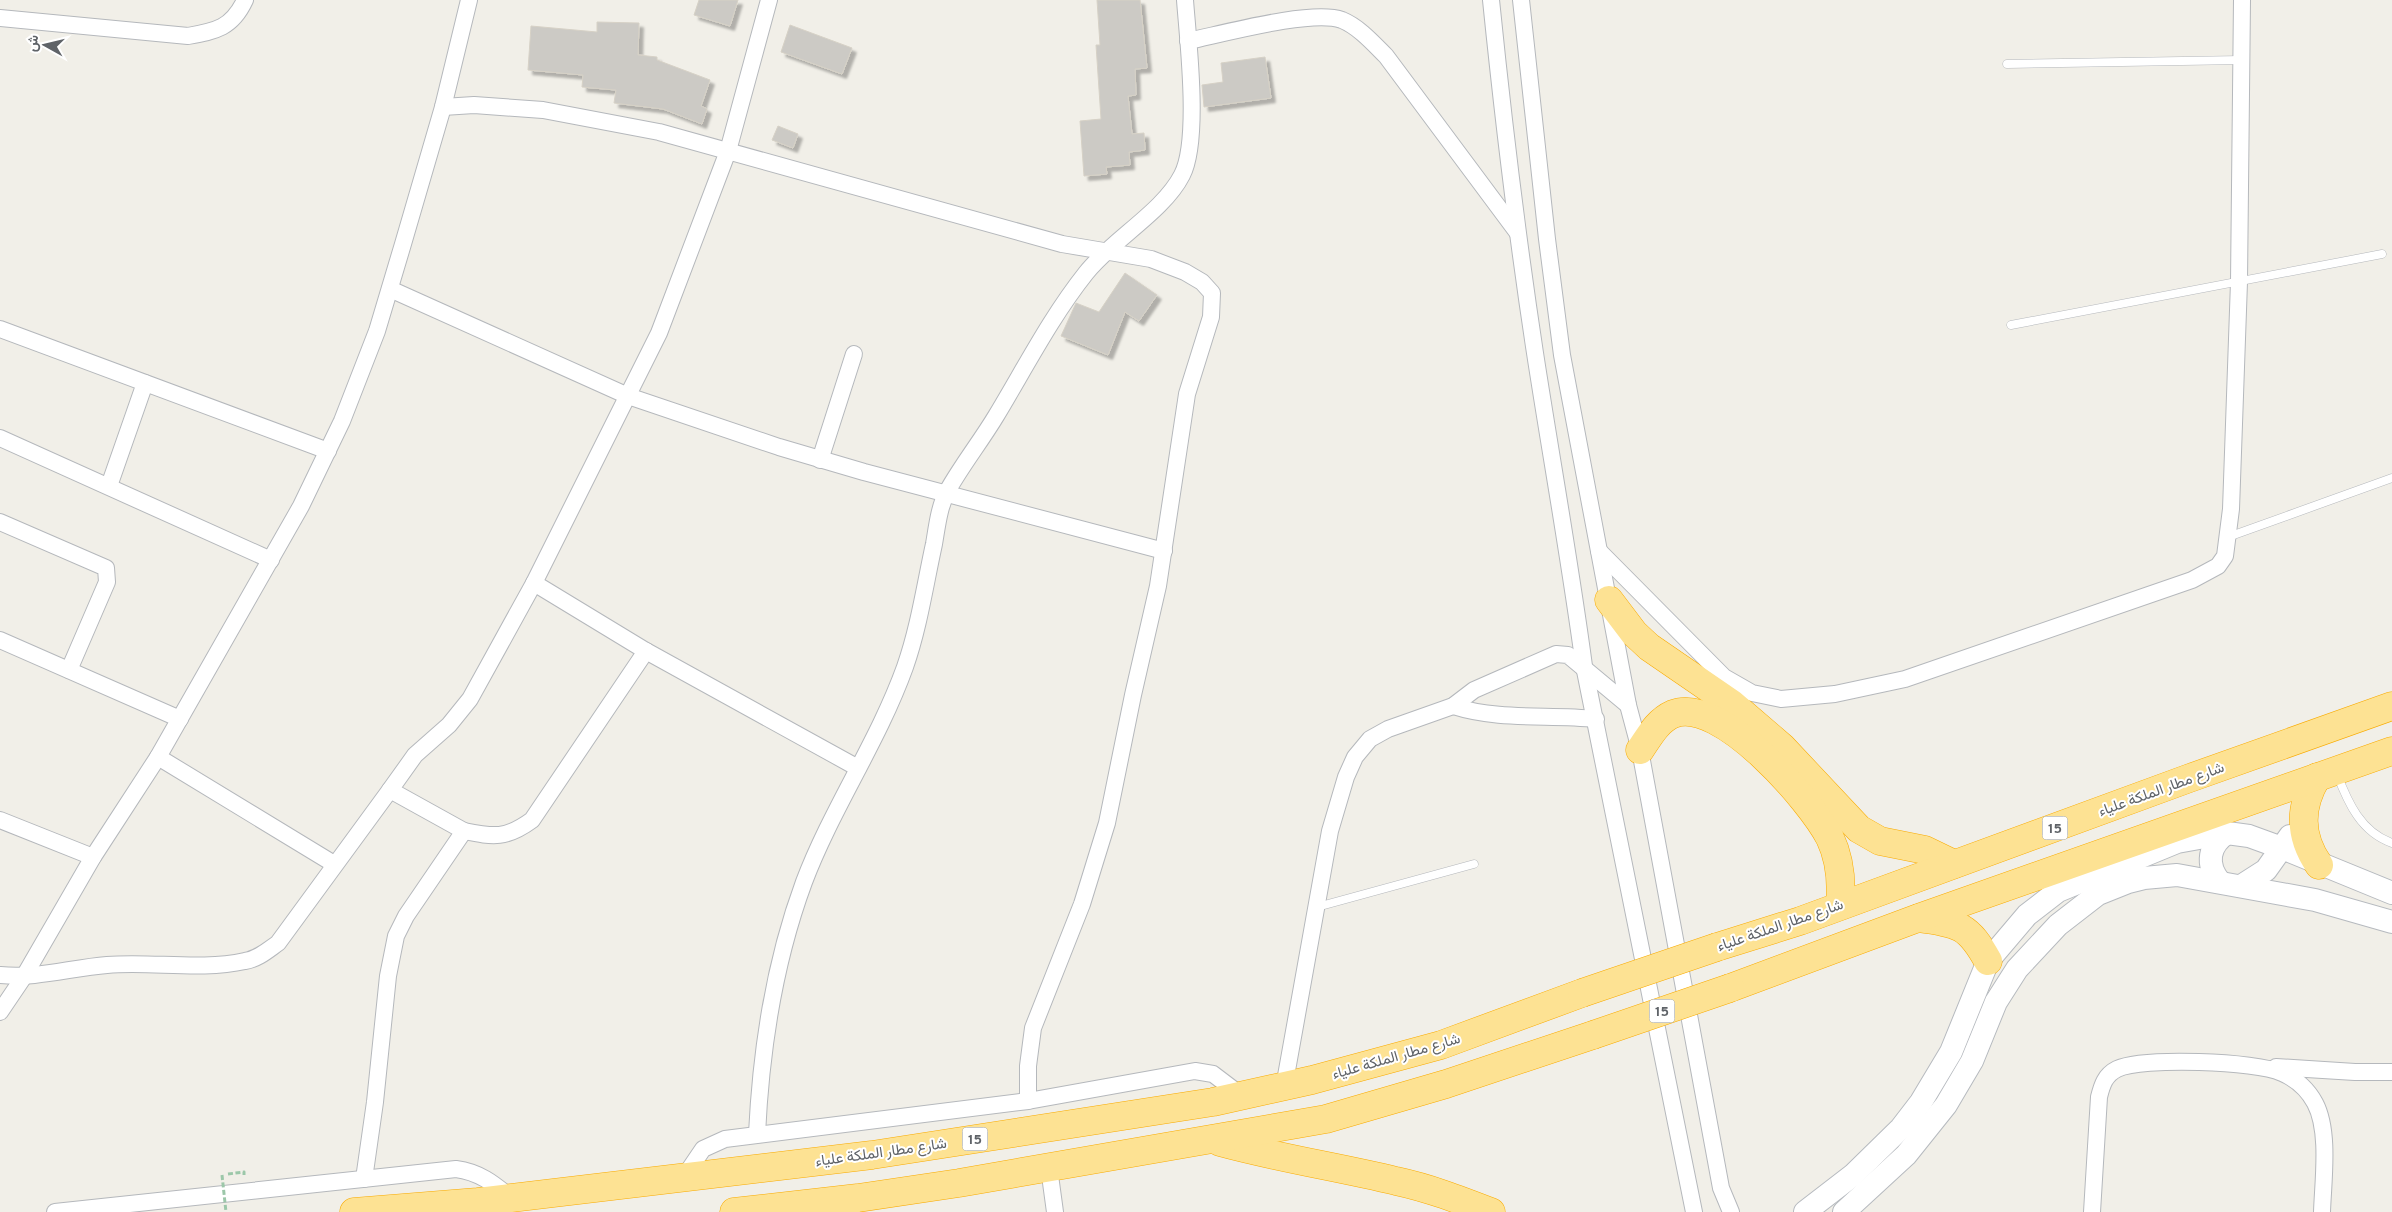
<svg xmlns="http://www.w3.org/2000/svg" width="2392" height="1212" font-family="Overpass,Vazirmatn,sans-serif">
  <style>
    .building { fill: #cccac5; stroke: #d6d1c6; filter: url(#shadow) }
    .lines { fill: none; stroke-linecap: round; stroke-linejoin: round }
    .lane-casing { stroke: #b5b8bc; stroke-width: 9 }
    .street-casing { stroke: #b5b8bc; stroke-width: 18 }
    .secondary-casing { stroke: #b6babf; stroke-width: 24 }
    .highway-casing { stroke: #f9ab00; stroke-width: 29 }
    .path { stroke: #9cc7a9; stroke-width: 3; stroke-dasharray: 5 2.5; stroke-linecap: butt }
    .lane { stroke: #fff; stroke-width: 8 }
    .street { stroke: #fff; stroke-width: 16 }
    .secondary { stroke: #fff; stroke-width: 22 }
    .highway { stroke: #fde293; stroke-width: 28 }
    .highway-bridge-casing { stroke: #f9ab00; stroke-width: 29; stroke-linecap: butt }
    .path-bridge { stroke: #9cc7a9; stroke-width: 3; stroke-dasharray: 5 2.5; stroke-linecap: butt }
    .highway-bridge { stroke: #fde293; stroke-width: 28 }
    .labels { text-anchor: middle; stroke-width: 4; stroke-linejoin: round; paint-order: stroke }
    .shield { fill: #fff; stroke: #8f9295; stroke-width: 1 }
    .shield-label { font-size: 14px; font-weight: bold; fill: #5f6368 }
    .street-label { font-size: 15px; fill: #5f6368; stroke: #fff }
  </style>
  <defs>
    <filter id="shadow"><feDropShadow dx="4.5" dy="4.5" stdDeviation="1" flood-color="#0004"/></filter>
  </defs>
  <rect width="100%" height="100%" fill="#f1efe8"/>
  <g class="building">
    <path d="M 699,0 L 738,0 L 730,26 L 694,15 Z"/>
    <path d="M 1097,0 L 1140,0 L 1147,68 L 1135,69 L 1136,95 L 1128,96 L 1132,134 L 1144,133 L 1145,150 L 1129,152 L 1130,165 L 1106,167 L 1107,174 L 1084,176 L 1080,121 L 1101,119 L 1096,45 L 1100,45 Z"/>
    <path d="M 597,22 L 639,23 L 638,55 L 657,57 L 657,60 L 710,80 L 701,106 L 707,109 L 702,124 L 663,109 L 614,103 L 616,90 L 582,87 L 583,75 L 528,70 L 531,26 L 597,32 Z"/>
    <path d="M 790,25 L 852,48 L 842,74 L 781,52 Z"/>
    <path d="M 1265,57 L 1271,98 L 1204,107 L 1202,85 L 1223,82 L 1221,63 Z"/>
    <path d="M 778,126 L 798,134 L 793,148 L 772,140 Z"/>
    <path d="M 1125,273 L 1157,295 L 1139,321 L 1125,312 L 1108,355 L 1061,336 L 1076,303 L 1099,312 Z"/>
  </g>
  <g class="lines">
    <defs>
      <g id="lane">
        <path d="M 2007,64 L 2242,60"/>
        <path d="M 2011,325 L 2382,254"/>
        <path d="M 2228,537 L 2392,478"/>
        <path d="M 2337,774 C 2348,803 2361,832 2392,843"/>
        <path d="M 1317,907 L 1474,864"/>
      </g>
      <g id="street">
        <path d="M 1491,0 C 1503,118 1517,235 1535,353 C 1551,457 1570,561 1584,666 L 1694,1212"/>
        <path d="M 1521,0 L 1547,239 L 1562,355 L 1628,705 L 1640,750 L 1721,1188 L 1731,1212"/>
        <path d="M 0,18 L 188,36 C 216,31 232,28 245,0"/>
        <path d="M 1188,41 C 1222,34 1312,9 1342,20 C 1359,27 1373,43 1386,56 L 1517,232"/>
        <path d="M 443,107 L 474,105 L 543,110 L 659,132 L 1062,244 L 1151,259 L 1185,272 L 1202,282 L 1212,293 L 1211,317 L 1187,394 L 1158,586 L 1133,695 L 1107,823 L 1082,904 L 1033,1028 L 1028,1066 L 1028,1101"/>
        <path d="M 390,289 L 628,396 L 779,447 L 864,472 L 1164,551"/>
        <path d="M 0,329 L 328,451"/>
        <path d="M 0,438 L 271,560"/>
        <path d="M 820,460 L 854,354"/>
        <path d="M 109,486 L 145,383"/>
        <path d="M 0,522 L 106,568 L 107,582 L 69,670"/>
        <path d="M 1599,551 L 1724,677 L 1752,693 L 1781,699 L 1835,694 L 1905,679 L 2192,580 L 2218,566 L 2225,556 L 2231,509 L 2239,282 L 2242,0"/>
        <path d="M 534,583 L 646,651 L 858,768"/>
        <path d="M 0,640 L 180,719"/>
        <path d="M 1453,706 C 1500,721 1547,714 1596,719"/>
        <path d="M 158,757 L 334,864"/>
        <path d="M 0,820 L 93,857"/>
        <path d="M 464,831 C 494,837 506,839 532,820 L 646,651"/>
        <path d="M 0,975 C 36,979 70,968 107,965 C 152,961 200,971 245,961 C 258,959 268,950 278,943 L 390,790"/>
        <path d="M 0,1012 L 23,978 L 93,857 L 158,757 L 301,506 L 342,421 L 377,331 L 403,244 L 443,107 L 469,0"/>
        <path d="M 2276,1067 L 2355,1072 L 2392,1072"/>
        <path d="M 1284,1087 L 1330,831 L 1346,777 L 1355,757 L 1370,739 L 1388,729 L 1453,706 L 1474,690 L 1556,654 L 1568,655 L 1628,705"/>
        <path d="M 757,1134 C 761,1049 774,963 804,882 C 832,808 878,742 905,667 C 919,627 925,585 934,544 C 937,527 939,506 948,490 C 962,465 981,441 996,416 C 1025,368 1051,317 1086,273 C 1113,239 1163,212 1182,175 C 1200,140 1188,41 1185,0"/>
        <path d="M 1049,1168 L 1055,1212"/>
        <path d="M 684,1177 L 703,1149 L 725,1139 L 1028,1101 L 1195,1071 L 1213,1074 L 1242,1096"/>
        <path d="M 364,1179 L 375,1102 L 388,976 L 396,936 L 406,916 L 464,831 L 390,790 L 415,755 L 449,725 L 470,699 L 534,583 L 659,333 L 728,151 L 769,0"/>
        <path d="M 55,1212 L 456,1169 C 479,1172 493,1183 511,1198"/>
        <path d="M 2092,1212 L 2099,1097 C 2102,1085 2105,1075 2117,1069 C 2142,1057 2256,1061 2282,1073 C 2296,1079 2308,1090 2315,1103 C 2330,1131 2323,1181 2322,1212"/>
      </g>
      <g id="secondary">
        <path d="M 2220,882 C 2205,864 2209,845 2227,833"/>
        <path d="M 2241,886 L 2266,870 L 2290,836"/>
        <path d="M 1805,1212 L 1853,1175 L 1901,1128 L 1921,1102 L 1951,1052 L 1988,961 L 2027,915 L 2058,891 L 2177,842 L 2227,833 L 2249,836 L 2282,848 L 2392,893"/>
        <path d="M 1844,1212 L 1906,1155 L 1946,1105 L 1972,1061 L 1996,1002 L 2017,969 L 2058,925 L 2098,894 L 2128,882 L 2144,878 L 2177,875 L 2315,900 L 2392,922"/>
      </g>
      <g id="highway">
        <path d="M 1609,600 L 1634,633 L 1649,647 L 1732,704 L 1782,747 L 1859,829 L 1880,841 L 1925,850 L 1954,864"/>
        <path d="M 1640,750 C 1649,737 1657,721 1673,714 C 1720,695 1811,801 1830,838 C 1840,859 1842,882 1840,905"/>
        <path d="M 2317,777 C 2299,807 2299,836 2319,865"/>
        <path d="M 1919,918 C 1959,923 1969,926 1988,961"/>
        <path d="M 1717,947 L 1800,921 L 2187,779 L 2392,706"/>
        <path d="M 1730,988 L 1918,918 L 2392,751"/>
        <path d="M 1220,1142 C 1278,1158 1338,1167 1396,1181 C 1429,1188 1460,1200 1491,1212"/>
        <path d="M 354,1212 L 478,1202 L 872,1155 L 1213,1102 L 1312,1080 L 1441,1045 L 1582,993"/>
        <path d="M 734,1212 L 858,1198 L 959,1183 L 1326,1119 L 1446,1084 L 1593,1035"/>
      </g>
    </defs>
    <use href="#lane" class="lane-casing"/>
    <use href="#street" class="street-casing"/>
    <use href="#secondary" class="secondary-casing"/>
    <use href="#highway" class="highway-casing"/>
    <path class="path" d="M 228,1174 L 244,1172 L 244,1175"/>
    <use href="#lane" class="lane"/>
    <use href="#street" class="street"/>
    <use href="#secondary" class="secondary"/>
    <use href="#highway" class="highway"/>
    <defs>
      <g id="highway-bridge">
        <path d="M 1582,993 L 1717,947"/>
        <path d="M 1593,1035 L 1730,988"/>
      </g>
    </defs>
    <use href="#highway-bridge" class="highway-bridge-casing"/>
    <path class="path-bridge" d="M 222,1175 L 226,1212"/>
    <use href="#highway-bridge" class="highway-bridge"/>
  </g>
  <g class="labels">
    <g class="shield">
      <rect x="2042.5" y="816.5" width="25" height="23" rx="4"/>
      <rect x="1649.5" y="999.5" width="25" height="23" rx="4"/>
      <rect x="962.5" y="1127.5" width="25" height="23" rx="4"/>
    </g>
    <g class="shield-label">
      <text x="2055" y="833">15</text>
      <text x="1662" y="1016">15</text>
      <text x="975" y="1144">15</text>
    </g>
    <g class="street-label">
      <text transform="translate(2161 789) rotate(-20)" y="5">شارع مطار الملكة علياء</text>
      <text transform="translate(1780 925) rotate(-19)" y="5">شارع مطار الملكة علياء</text>
      <text transform="translate(1396 1056) rotate(-16)" y="5">شارع مطار الملكة علياء</text>
      <text transform="translate(881 1152) rotate(-8)" y="5">شارع مطار الملكة علياء</text>
    </g>
  </g>
  <g transform="translate(45 45) rotate(278)" stroke="#ffffff" stroke-width="4" paint-order="stroke">
  <path d="M0-4L9 19L0 12L-9 19Z" fill="#5f6368"/>
  <text y="-8" font-size="14" font-weight="bold" text-anchor="middle" fill="#5f6368">ش</text>
  </g>
</svg>
